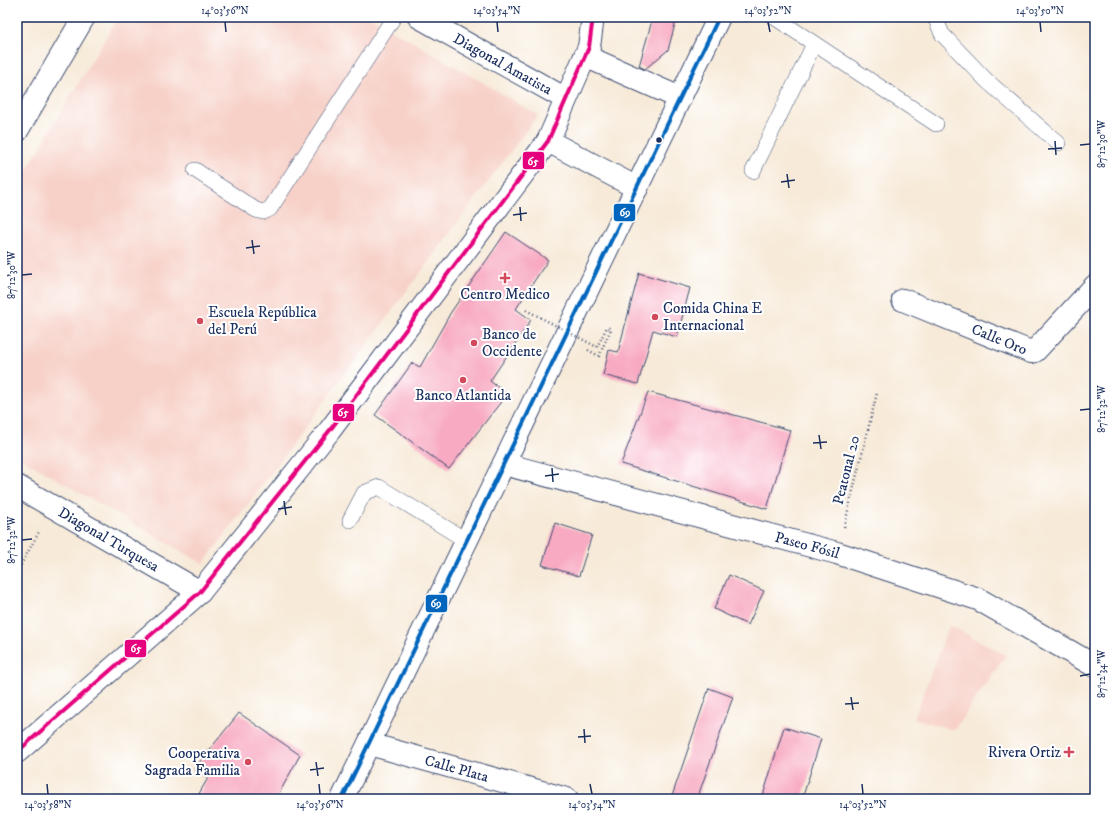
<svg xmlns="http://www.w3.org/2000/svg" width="1112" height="816" font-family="'IM FELL DW Pica',serif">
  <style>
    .built { fill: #f7d1c8 }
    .building { fill: #f8aac2 }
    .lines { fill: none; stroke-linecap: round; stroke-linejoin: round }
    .service-casing { stroke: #3c4b70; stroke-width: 16 }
    .minor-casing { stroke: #3c4b70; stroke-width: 24 }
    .secondary-casing { stroke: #3c4b70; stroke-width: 24 }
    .path { stroke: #3c4b70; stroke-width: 2.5; stroke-dasharray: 1 3; stroke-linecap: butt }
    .service { stroke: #fff; stroke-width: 15 }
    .minor { stroke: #fff; stroke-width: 22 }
    .secondary { stroke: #fff; stroke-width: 22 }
    .path-bridge { stroke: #3c4b70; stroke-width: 2.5; stroke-dasharray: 1 3; stroke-linecap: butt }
    .bus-1-casing { stroke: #fff; stroke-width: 7 }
    .bus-2-casing { stroke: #fff; stroke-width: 7 }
    .bus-1 { stroke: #e5007d; stroke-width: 4 }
    .bus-2 { stroke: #0065bd; stroke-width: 4 }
    .ticks { fill: none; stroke: #1b2f5e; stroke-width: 1.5 }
    .bus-dot { fill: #1b2f5e; stroke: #fff; stroke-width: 1.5 }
    .poi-dot { fill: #d1495b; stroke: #fff; stroke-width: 1.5 }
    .labels { text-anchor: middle; stroke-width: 4; stroke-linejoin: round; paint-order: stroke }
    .street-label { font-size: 15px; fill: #1b2f5e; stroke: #fff }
    .poi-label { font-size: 15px; fill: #1b2f5e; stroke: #fff; text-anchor: start }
    .line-badge { stroke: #fff; stroke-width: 1.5 }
    .badge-label { font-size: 11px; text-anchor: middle; font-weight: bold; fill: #fff }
    .neatline { fill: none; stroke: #1b2f5e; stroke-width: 1.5 }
    .ticks-label { font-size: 10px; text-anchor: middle; fill: #1b2f5e }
  </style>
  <rect width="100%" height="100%" fill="#fff"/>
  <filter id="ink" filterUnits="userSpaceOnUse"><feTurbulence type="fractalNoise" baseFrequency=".025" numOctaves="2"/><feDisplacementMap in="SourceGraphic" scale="8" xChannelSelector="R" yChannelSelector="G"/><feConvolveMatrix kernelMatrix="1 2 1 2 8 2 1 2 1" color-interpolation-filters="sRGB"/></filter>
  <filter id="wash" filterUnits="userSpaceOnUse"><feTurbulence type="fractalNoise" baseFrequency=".012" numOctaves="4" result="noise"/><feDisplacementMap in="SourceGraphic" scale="16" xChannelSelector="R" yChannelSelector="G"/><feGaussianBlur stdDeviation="0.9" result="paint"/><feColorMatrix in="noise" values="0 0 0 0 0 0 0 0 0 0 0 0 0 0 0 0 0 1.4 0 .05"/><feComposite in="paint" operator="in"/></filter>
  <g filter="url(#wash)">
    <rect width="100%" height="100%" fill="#f7ead8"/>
    <g class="built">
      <path d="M 118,17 L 370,17 L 538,115 L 203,564 L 17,456 L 17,186 Z"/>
      <path d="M 949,625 L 1006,655 L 954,730 L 914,718 Z"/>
    </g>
    <g id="blocks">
      <g class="building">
        <path d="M 653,17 L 677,17 L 668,50 L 645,69 L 639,66 Z"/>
        <path d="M 506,232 L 548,260 L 516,309 L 531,320 L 490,381 L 507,394 L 449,469 L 375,415 L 412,363 L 420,367 L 451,312 Z"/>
        <path d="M 639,273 L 690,288 L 677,337 L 653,330 L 638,384 L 603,375 L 609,350 L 618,352 Z"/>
        <path d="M 648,392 L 790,430 L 767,509 L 621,464 Z"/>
        <path d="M 555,523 L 592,535 L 579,576 L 542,565 Z"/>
        <path d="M 729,575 L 764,591 L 748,625 L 714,609 Z"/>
        <path d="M 709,688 L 733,697 L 697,799 L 671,799 Z"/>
        <path d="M 239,713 L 300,755 L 276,799 L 196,799 L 208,778 L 194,769 Z"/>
        <path d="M 784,727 L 821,739 L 802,799 L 762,799 Z"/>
      </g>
    </g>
  </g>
  <g filter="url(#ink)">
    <use href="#blocks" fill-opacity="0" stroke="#3c4b70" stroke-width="1"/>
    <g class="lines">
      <defs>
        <g id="service">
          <path d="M 774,17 L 936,124"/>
          <path d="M 935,17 L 942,34 L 987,81 L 1058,143"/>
          <path d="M 195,170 L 256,210 L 263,212 L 270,209 L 394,17"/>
          <path d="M 753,171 L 814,44"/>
          <path d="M 350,520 L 364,493 L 379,487 L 467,541"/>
        </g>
        <g id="minor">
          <path id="s1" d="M 419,17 L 566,99"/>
          <path d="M 585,56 L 680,98"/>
          <path d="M 17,131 L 84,17"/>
          <path d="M 548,141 L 637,188"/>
          <path id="s2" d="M 903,300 L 1031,352 L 1035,351 L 1095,286"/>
          <path id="s3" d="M 504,464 L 837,553 L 978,599 L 1095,666"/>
          <path id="s4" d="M 17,486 L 200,592"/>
          <path id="s5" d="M 369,744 L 567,799"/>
          <path d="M 17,752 L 200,592 L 330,430 L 548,141 L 589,47 L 593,17"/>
        </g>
        <path id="secondary" d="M 342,799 L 719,17"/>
      </defs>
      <use href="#service" class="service-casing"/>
      <use href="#minor" class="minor-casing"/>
      <use href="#secondary" class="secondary-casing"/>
      <g class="path">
        <path d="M 588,350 L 599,356 L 611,329 L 607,327 L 597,347"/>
        <path d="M 844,527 L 877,393"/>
        <path d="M 17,572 L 40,530"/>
      </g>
      <use href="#service" class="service"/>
      <use href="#minor" class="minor"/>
      <use href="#secondary" class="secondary"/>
      <path class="path-bridge" d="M 526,310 L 597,347"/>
      <defs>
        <path id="bus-1" d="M 17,752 L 200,592 L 330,430 L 548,141 L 589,47 L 593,17"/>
        <path id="bus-2" d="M 342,799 L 719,17"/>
      </defs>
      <use href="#bus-1" class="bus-1-casing"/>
      <use href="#bus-2" class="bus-2-casing"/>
      <use href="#bus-1" class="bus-1"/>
      <use href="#bus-2" class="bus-2"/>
    </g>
  </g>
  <path class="ticks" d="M 225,22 L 226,32M 497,22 L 498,32M 768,22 L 770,32M 1040,22 L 1041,32M 1055,141 L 1056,155M 1080,145 L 1090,144M 1048,149 L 1062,148M 787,174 L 789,188M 781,182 L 795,180M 520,207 L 521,221M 513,215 L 527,213M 252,240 L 254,254M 246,248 L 260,246M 22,275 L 32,274M 1080,410 L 1090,409M 819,435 L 821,449M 813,443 L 827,442M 552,468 L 553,482M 545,476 L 559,474M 284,501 L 286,515M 278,509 L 292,507M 22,540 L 32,539M 1080,676 L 1090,674M 851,697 L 853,710M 845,704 L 859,703M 584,729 L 585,743M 578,737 L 591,736M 316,762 L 318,776M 310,770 L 324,768M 47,784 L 48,794M 319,784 L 320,794M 590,784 L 592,794M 862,784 L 863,794"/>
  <circle class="bus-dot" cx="659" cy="140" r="3.5"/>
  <g class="poi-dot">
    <path d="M503 272h4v4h4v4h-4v4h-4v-4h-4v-4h4z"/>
    <circle cx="655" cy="317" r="4"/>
    <circle cx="200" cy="321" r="4"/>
    <circle cx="474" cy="343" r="4"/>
    <circle cx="463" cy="380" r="4"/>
    <path d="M1067 746h4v4h4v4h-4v4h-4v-4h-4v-4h4z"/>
    <circle cx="248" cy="762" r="4"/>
  </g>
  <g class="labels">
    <g class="street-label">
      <text dy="5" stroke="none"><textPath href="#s1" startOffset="96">Diagonal Amatista</textPath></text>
      <text dy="5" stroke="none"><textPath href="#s2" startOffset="104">Calle Oro</textPath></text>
      <text transform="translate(846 470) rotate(-76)" y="5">Peatonal 20</text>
      <text dy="5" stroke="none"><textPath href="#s4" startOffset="106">Diagonal Turquesa</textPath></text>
      <text dy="5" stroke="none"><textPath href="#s3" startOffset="314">Paseo Fósil</textPath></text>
      <text dy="5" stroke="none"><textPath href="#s5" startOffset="91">Calle Plata</textPath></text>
    </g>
    <g class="poi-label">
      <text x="505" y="299" text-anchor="middle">Centro Medico</text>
      <text x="663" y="313">Comida China E<tspan x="663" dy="17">Internacional</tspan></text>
      <text x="208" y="317">Escuela República<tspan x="208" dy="17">del Perú</tspan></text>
      <text x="482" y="339">Banco de<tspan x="482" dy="17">Occidente</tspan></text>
      <text x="463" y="400" text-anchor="middle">Banco Atlantida</text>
      <text x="1061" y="757" text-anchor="end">Rivera Ortiz</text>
      <text x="240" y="758" text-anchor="end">Cooperativa<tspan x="240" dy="17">Sagrada Familia</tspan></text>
    </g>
  </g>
  <g class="line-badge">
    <rect x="522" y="151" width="23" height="19" rx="4" fill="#e5007d"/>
    <rect x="613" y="203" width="23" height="19" rx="4" fill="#0065bd"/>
    <rect x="332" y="403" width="23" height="19" rx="4" fill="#e5007d"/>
    <rect x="425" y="594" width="23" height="19" rx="4" fill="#0065bd"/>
    <rect x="124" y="639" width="23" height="19" rx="4" fill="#e5007d"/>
  </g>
  <g class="badge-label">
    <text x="533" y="165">65</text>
    <text x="625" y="216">69</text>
    <text x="343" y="416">65</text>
    <text x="436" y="607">69</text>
    <text x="136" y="652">65</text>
  </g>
  <rect width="1112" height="816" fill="none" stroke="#fff" stroke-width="44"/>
  <rect x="22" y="22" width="1068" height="772" class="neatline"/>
  <g class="ticks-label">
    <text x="225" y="14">14°03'56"N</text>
    <text x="497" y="14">14°03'54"N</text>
    <text x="768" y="14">14°03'52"N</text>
    <text x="1040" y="14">14°03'50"N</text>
    <text transform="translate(1101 144) rotate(-90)" y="4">87°12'30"W</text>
    <text transform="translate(11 275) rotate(-90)" y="4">87°12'30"W</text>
    <text transform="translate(1101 409) rotate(-90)" y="4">87°12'32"W</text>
    <text transform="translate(11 540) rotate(-90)" y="4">87°12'32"W</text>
    <text transform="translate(1101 674) rotate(-90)" y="4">87°12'34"W</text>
    <text x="48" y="808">14°03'58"N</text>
    <text x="320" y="808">14°03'56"N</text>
    <text x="592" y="808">14°03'54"N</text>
    <text x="863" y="808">14°03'52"N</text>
  </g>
</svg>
